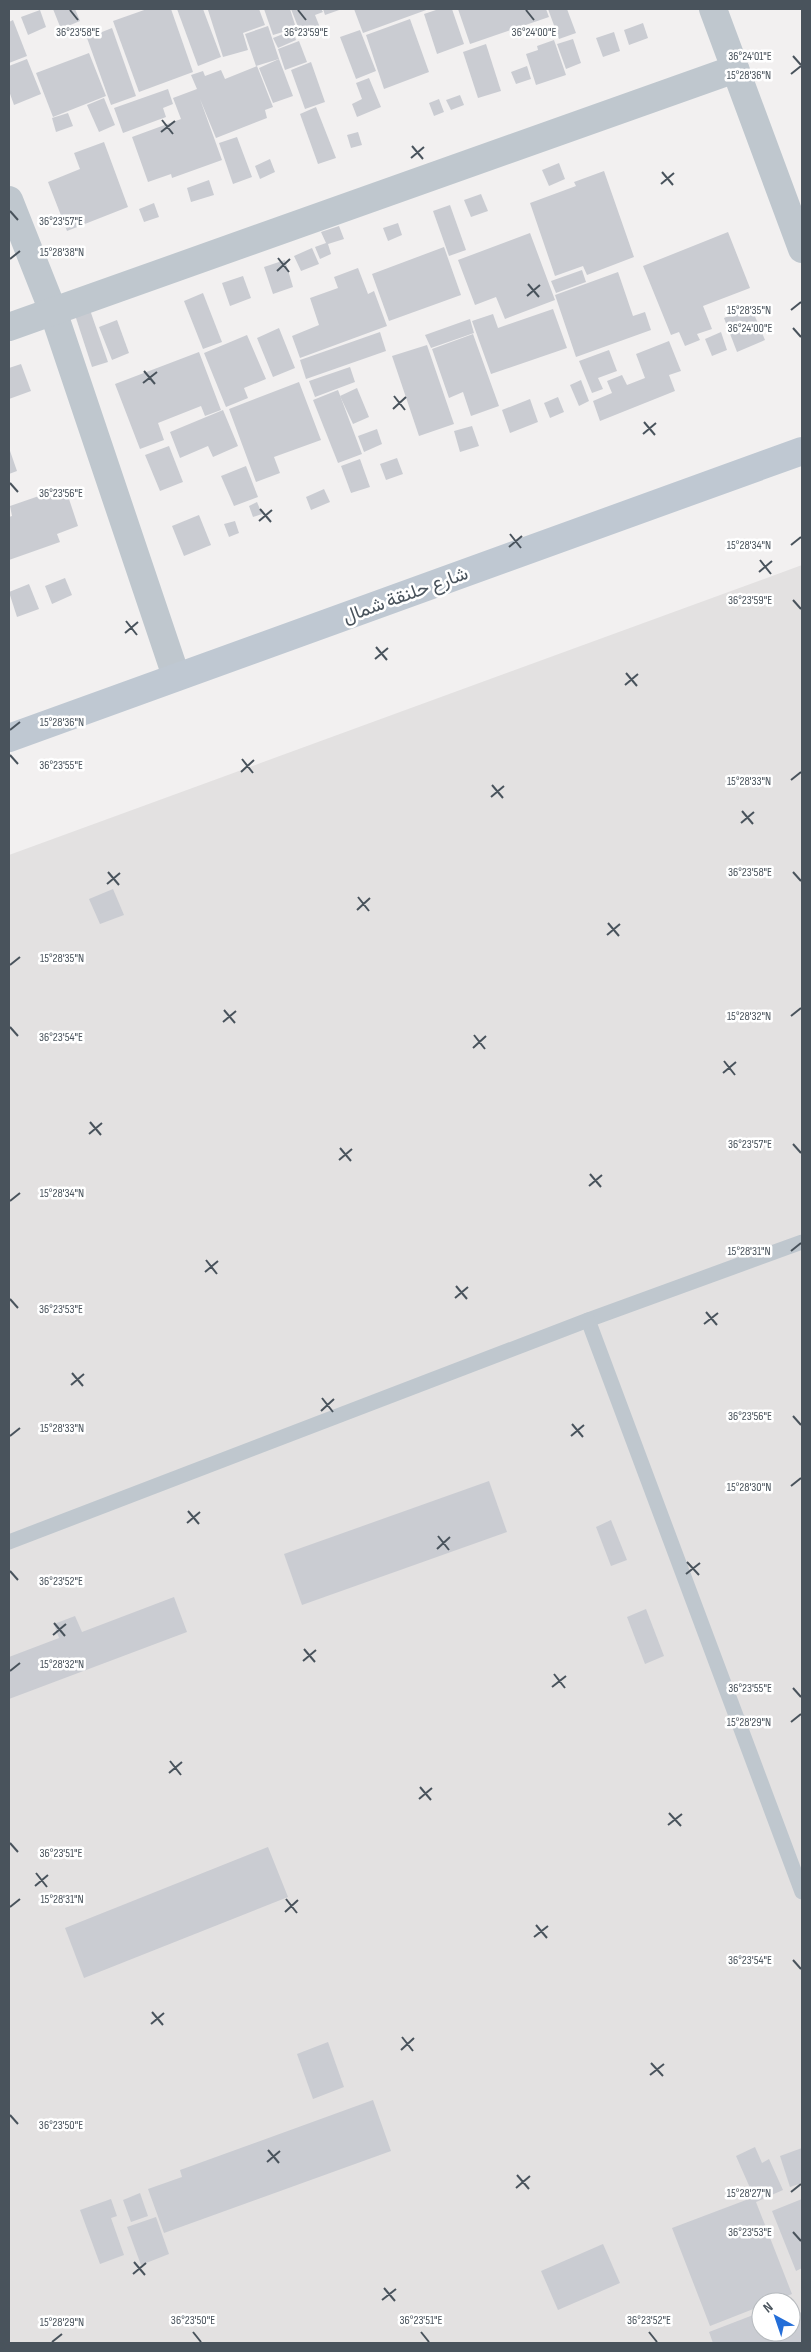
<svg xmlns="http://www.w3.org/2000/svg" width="811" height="2352" font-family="'Sofia Sans Condensed',Vazirmatn,sans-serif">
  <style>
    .education { fill: #e3e1e1; fill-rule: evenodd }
    .building { fill: #caccd2 }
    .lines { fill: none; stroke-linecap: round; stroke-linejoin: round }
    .lane { stroke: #bfc7ce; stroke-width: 15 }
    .street { stroke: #bfc7ce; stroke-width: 28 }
    .secondary { stroke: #bfc8d2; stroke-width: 28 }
    .ticks { fill: none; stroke: #49535c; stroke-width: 2 }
    .labels { text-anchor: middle; stroke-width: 5; stroke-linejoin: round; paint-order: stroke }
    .street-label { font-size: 19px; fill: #49535c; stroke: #fff }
    .ticks-label { font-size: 12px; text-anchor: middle; fill: #49535c; stroke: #fff; stroke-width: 5; stroke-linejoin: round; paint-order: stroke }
  </style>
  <rect width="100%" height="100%" fill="#f2f0f0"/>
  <path class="education" d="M 802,565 L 802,2343 L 9,2343 L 9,855 ZM 761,2302 L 791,2302 L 791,2332 L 761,2332 Z"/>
  <g class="building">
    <path d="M 53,9 L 75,9 L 80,21 L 61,29 Z"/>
    <path d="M 147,9 L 171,9 L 193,72 L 139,92 L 113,21 Z"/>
    <path d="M 177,9 L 203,9 L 221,57 L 198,66 Z"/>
    <path d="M 259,9 L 265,25 L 243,33 L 248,50 L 223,57 L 208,10 Z"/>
    <path d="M 264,9 L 290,9 L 296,28 L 273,35 Z"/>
    <path d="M 291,9 L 321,9 L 323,12 L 315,15 L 321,30 L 302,37 Z"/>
    <path d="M 323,9 L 342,9 L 325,15 Z"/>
    <path d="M 354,9 L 429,9 L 363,33 Z"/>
    <path d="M 439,9 L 452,9 L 464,44 L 437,54 L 424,14 Z"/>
    <path d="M 458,9 L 546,9 L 549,17 L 470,44 Z"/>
    <path d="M 548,9 L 567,9 L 576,33 L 559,39 Z"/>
    <path d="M 40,10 L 46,27 L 28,35 L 21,17 Z"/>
    <path d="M 410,19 L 429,72 L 384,89 L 366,35 Z"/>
    <path d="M 13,20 L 27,56 L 9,63 L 9,22 Z"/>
    <path d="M 643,23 L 648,38 L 629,45 L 624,30 Z"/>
    <path d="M 268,26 L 279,59 L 256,66 L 245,34 Z"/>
    <path d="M 112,28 L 136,96 L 111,105 L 87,38 Z"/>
    <path d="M 293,30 L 296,40 L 278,48 L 273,38 Z"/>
    <path d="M 360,30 L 376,71 L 356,79 L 340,37 Z"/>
    <path d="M 614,32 L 620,51 L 603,57 L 596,38 Z"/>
    <path d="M 573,39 L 581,63 L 566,69 L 557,44 Z"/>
    <path d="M 554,40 L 566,75 L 536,85 L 526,54 L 538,50 L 537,46 Z"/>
    <path d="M 299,41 L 307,62 L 285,70 L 278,49 Z"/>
    <path d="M 486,44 L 501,91 L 478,98 L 463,52 Z"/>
    <path d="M 89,53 L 106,96 L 53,117 L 36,73 Z"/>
    <path d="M 27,59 L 41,94 L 14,105 L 9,91 L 9,66 Z"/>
    <path d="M 279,59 L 293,96 L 273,103 L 259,68 Z"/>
    <path d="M 311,62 L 325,102 L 305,109 L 291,70 Z"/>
    <path d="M 257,66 L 273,107 L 265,110 L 267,118 L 216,138 L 200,99 L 222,160 L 172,178 L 171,174 L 148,182 L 132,137 L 181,119 L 173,98 L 197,89 L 191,75 L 203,71 L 205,76 L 221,70 L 225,79 Z"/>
    <path d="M 527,66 L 531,79 L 516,84 L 511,72 Z"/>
    <path d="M 369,78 L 381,107 L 357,117 L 352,104 L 362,99 L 356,83 Z"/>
    <path d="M 168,89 L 173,104 L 163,108 L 166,117 L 123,133 L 114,108 Z"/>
    <path d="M 460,95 L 464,105 L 451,110 L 446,100 Z"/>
    <path d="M 104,98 L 115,125 L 99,132 L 87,105 Z"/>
    <path d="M 439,99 L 444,112 L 434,116 L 429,103 Z"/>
    <path d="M 316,107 L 336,158 L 318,164 L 300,114 Z"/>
    <path d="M 68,113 L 73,126 L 56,132 L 52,118 Z"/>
    <path d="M 358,132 L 362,145 L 351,148 L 347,135 Z"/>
    <path d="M 237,137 L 252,177 L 233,184 L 219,143 Z"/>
    <path d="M 104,142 L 128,207 L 67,231 L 48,182 L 80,169 L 74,153 Z"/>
    <path d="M 270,159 L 275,172 L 260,179 L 255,166 Z"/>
    <path d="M 559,163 L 565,179 L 549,186 L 542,170 Z"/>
    <path d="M 604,171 L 634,257 L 587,275 L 583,266 L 555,276 L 530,203 L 576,186 L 574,182 Z"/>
    <path d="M 209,180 L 214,195 L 191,202 L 187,188 Z"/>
    <path d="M 481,194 L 488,211 L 471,217 L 464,200 Z"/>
    <path d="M 154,203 L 159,217 L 144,222 L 139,209 Z"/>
    <path d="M 450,205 L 466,250 L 449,256 L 433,211 Z"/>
    <path d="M 398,223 L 402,235 L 388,241 L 383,228 Z"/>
    <path d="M 339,226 L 344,239 L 328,244 L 331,254 L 320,259 L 315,247 L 326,243 L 321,232 Z"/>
    <path d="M 728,232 L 750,288 L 703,306 L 712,329 L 697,334 L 700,340 L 685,346 L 679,332 L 671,335 L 643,266 Z"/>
    <path d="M 530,233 L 555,300 L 505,319 L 496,297 L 475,305 L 458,260 Z"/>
    <path d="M 444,247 L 461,295 L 389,321 L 372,274 Z"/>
    <path d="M 312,248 L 319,264 L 301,271 L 294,256 Z"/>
    <path d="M 285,260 L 293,287 L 273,294 L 264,267 Z"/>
    <path d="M 358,268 L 368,294 L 374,291 L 387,326 L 300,358 L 292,336 L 319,325 L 310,298 L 338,288 L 334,277 Z"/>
    <path d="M 582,270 L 586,282 L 556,293 L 551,281 Z"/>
    <path d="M 618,272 L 633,316 L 645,312 L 651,330 L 576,357 L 555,295 Z"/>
    <path d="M 243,276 L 251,298 L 230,306 L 222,283 Z"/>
    <path d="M 203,293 L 222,342 L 203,349 L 184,301 Z"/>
    <path d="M 751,307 L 765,340 L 737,352 L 724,318 Z"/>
    <path d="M 553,309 L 567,348 L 491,374 L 472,321 L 493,314 L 498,328 Z"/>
    <path d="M 90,310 L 108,362 L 92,367 L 75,315 Z"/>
    <path d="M 470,319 L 474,333 L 431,348 L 425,335 Z"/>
    <path d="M 117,320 L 129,353 L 112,360 L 99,327 Z"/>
    <path d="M 279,328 L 295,368 L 273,377 L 257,338 Z"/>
    <path d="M 380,332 L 386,351 L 306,379 L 300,360 Z"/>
    <path d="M 721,332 L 727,350 L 712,356 L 705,339 Z"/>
    <path d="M 473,334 L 499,406 L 471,416 L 463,392 L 449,398 L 432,349 Z"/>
    <path d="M 247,335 L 266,379 L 244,388 L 248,398 L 226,407 L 204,353 Z"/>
    <path d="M 669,341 L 681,371 L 669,375 L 675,391 L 600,421 L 593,401 L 612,393 L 607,381 L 622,375 L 627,385 L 645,378 L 636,354 Z"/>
    <path d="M 427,345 L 454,424 L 419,436 L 392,356 Z"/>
    <path d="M 609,350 L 617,371 L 598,378 L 603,389 L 592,393 L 579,361 Z"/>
    <path d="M 199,352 L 221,410 L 205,416 L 201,406 L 158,423 L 164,440 L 140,449 L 115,384 Z"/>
    <path d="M 21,364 L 31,391 L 9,399 L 9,368 Z"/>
    <path d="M 350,367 L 355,382 L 315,397 L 309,381 Z"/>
    <path d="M 581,380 L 589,401 L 579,406 L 570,385 Z"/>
    <path d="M 299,382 L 321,440 L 274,457 L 280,473 L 256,482 L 229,409 Z"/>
    <path d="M 357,388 L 369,417 L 353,424 L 340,396 Z"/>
    <path d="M 338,390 L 362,454 L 338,463 L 313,400 Z"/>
    <path d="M 558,397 L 564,412 L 550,418 L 544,403 Z"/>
    <path d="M 530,399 L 538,422 L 510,433 L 502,410 Z"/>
    <path d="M 223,410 L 238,446 L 213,457 L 208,446 L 180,458 L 170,432 Z"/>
    <path d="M 472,426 L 479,446 L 460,452 L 454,431 Z"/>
    <path d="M 377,429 L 382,444 L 364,452 L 358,436 Z"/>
    <path d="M 169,446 L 183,482 L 160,491 L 145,455 Z"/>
    <path d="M 9,448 L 17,471 L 9,474 Z"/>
    <path d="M 397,458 L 403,474 L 386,480 L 380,464 Z"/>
    <path d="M 360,459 L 370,487 L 351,493 L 341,466 Z"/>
    <path d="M 246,466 L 258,497 L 234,506 L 221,476 Z"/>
    <path d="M 65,487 L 78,526 L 57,534 L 60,542 L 9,560 L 9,517 L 12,516 L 10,506 Z"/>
    <path d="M 324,489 L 330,502 L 311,510 L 306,497 Z"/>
    <path d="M 257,502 L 262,514 L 253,517 L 249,506 Z"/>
    <path d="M 199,515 L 211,545 L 184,556 L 172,526 Z"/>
    <path d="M 235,521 L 239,533 L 229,537 L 224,524 Z"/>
    <path d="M 65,578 L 72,595 L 52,604 L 45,586 Z"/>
    <path d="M 29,584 L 39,609 L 17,617 L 9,592 Z"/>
    <path d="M 113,889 L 124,915 L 100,924 L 89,899 Z"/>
    <path d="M 489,1481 L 507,1532 L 302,1605 L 284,1554 Z"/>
    <path d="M 611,1520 L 627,1560 L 611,1566 L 596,1527 Z"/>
    <path d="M 174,1597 L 187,1632 L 9,1699 L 9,1657 L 59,1638 L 54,1624 L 75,1616 L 82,1632 Z"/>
    <path d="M 646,1609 L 664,1656 L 645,1664 L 627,1617 Z"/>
    <path d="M 268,1847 L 288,1897 L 84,1978 L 65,1928 Z"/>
    <path d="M 328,2042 L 344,2087 L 313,2099 L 297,2054 Z"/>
    <path d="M 373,2100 L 391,2151 L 164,2233 L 148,2189 L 182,2177 L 180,2170 Z"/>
    <path d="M 755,2147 L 762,2163 L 769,2159 L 783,2190 L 756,2202 L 792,2294 L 772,2302 L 761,2302 L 761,2306 L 710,2326 L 672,2228 L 754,2197 L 736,2156 Z"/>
    <path d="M 802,2148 L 802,2183 L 790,2187 L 780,2156 Z"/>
    <path d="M 140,2193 L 148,2216 L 131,2222 L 123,2200 Z"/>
    <path d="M 111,2199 L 117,2216 L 111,2218 L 124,2255 L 100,2264 L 80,2210 Z"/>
    <path d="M 802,2199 L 802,2268 L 796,2271 L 772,2211 Z"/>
    <path d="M 156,2217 L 169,2254 L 141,2265 L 127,2227 Z"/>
    <path d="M 603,2244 L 620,2283 L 558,2310 L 541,2271 Z"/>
    <path d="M 793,2299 L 799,2313 L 802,2312 L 802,2343 L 713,2343 L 709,2332 L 761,2312 L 761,2332 L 791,2332 L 791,2302 L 786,2302 Z"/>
  </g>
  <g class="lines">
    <g class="lane">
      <path d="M 802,1242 L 588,1320 L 802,1892"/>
      <path d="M 9,1542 L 588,1320"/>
    </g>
    <g class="street">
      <path d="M 713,9 L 802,249"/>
      <path d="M 9,200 L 53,311 L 176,676"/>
      <path d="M 9,327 L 735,69"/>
    </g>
    <path class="secondary" d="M 9,738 L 802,451"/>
  </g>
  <path class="ticks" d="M 70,10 L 78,20M 298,10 L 306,20M 526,10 L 534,20M 793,56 L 801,65M 791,74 L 801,66M 162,120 L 173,134M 161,132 L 175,121M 412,146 L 423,159M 411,158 L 424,147M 662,172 L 673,185M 661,184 L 674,173M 10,211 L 18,220M 278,258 L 289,272M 10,259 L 20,251M 277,271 L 290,259M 528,284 L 539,297M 527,296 L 540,285M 791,310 L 801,302M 793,328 L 801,337M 144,371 L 155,384M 143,383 L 157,372M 394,396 L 405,410M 393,409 L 406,397M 644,422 L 655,435M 643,434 L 656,423M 10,483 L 18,492M 260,509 L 271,522M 259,521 L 272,510M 510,534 L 521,548M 791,545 L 801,537M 509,547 L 522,536M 760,560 L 771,574M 759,572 L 772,561M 793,600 L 801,609M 126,621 L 137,635M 125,633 L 138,622M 376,647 L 387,660M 375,659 L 388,648M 626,673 L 637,686M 625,685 L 638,674M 10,730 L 20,722M 10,755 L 18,764M 242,759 L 253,773M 241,772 L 254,760M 791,780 L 801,772M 492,785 L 503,798M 491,797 L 504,786M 742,811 L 753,824M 741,823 L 754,812M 108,872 L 119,885M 793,872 L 801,881M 107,884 L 120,873M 358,897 L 369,911M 357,910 L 370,898M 608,923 L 619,936M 607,935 L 620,924M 10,965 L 20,957M 224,1010 L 235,1023M 791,1016 L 801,1008M 223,1022 L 236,1011M 10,1027 L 18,1036M 474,1035 L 485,1049M 473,1048 L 486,1036M 724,1061 L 735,1075M 723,1073 L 736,1062M 90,1122 L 101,1135M 89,1134 L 102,1123M 793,1144 L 801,1153M 340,1148 L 351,1161M 339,1160 L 352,1149M 590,1174 L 601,1187M 589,1186 L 602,1175M 10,1201 L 20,1193M 791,1251 L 801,1243M 206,1260 L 217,1274M 205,1272 L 218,1261M 456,1286 L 467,1299M 455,1298 L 468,1287M 10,1299 L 18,1308M 706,1312 L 717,1325M 704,1324 L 718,1313M 72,1373 L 83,1386M 71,1385 L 84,1374M 322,1398 L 333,1412M 321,1411 L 334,1399M 793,1416 L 801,1425M 572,1424 L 583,1437M 10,1436 L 20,1428M 571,1436 L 584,1425M 791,1486 L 801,1478M 188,1511 L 199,1524M 187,1523 L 200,1512M 438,1536 L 449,1550M 437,1549 L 450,1537M 687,1562 L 699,1575M 10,1571 L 18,1580M 686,1574 L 700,1563M 54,1623 L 65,1636M 53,1635 L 66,1624M 304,1649 L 315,1662M 303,1661 L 316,1650M 10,1671 L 20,1663M 554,1674 L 565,1688M 552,1687 L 566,1676M 793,1688 L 801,1697M 791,1722 L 801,1714M 170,1761 L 181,1775M 169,1773 L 182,1762M 420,1787 L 431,1800M 419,1799 L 432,1788M 669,1813 L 681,1826M 668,1825 L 682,1814M 10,1843 L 18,1852M 36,1873 L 47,1887M 35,1886 L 48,1875M 286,1899 L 297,1913M 10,1907 L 20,1899M 285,1912 L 298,1900M 536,1925 L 547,1938M 534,1937 L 548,1926M 793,1960 L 801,1969M 152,2012 L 163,2025M 151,2024 L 164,2013M 402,2037 L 413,2051M 401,2050 L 414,2038M 651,2063 L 663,2076M 650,2075 L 664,2064M 10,2115 L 18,2124M 268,2150 L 279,2163M 267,2162 L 280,2151M 517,2175 L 529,2189M 516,2188 L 530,2176M 791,2192 L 801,2184M 793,2232 L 801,2241M 134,2262 L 145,2275M 133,2274 L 146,2263M 384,2288 L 395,2301M 382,2300 L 396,2289M 193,2332 L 201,2342M 421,2332 L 429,2342M 649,2332 L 657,2342M 52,2342 L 62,2334"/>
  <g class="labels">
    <g class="street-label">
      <text transform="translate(405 594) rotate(-20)" y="7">شارع حلنقة شمال</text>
    </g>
  </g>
  <g class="ticks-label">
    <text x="78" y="36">36°23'58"E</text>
    <text x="306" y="36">36°23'59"E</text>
    <text x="534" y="36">36°24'00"E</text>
    <text x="750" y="60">36°24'01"E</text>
    <text x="749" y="79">15°28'36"N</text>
    <text x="61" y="225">36°23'57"E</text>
    <text x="62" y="256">15°28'38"N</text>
    <text x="749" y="314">15°28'35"N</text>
    <text x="750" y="332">36°24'00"E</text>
    <text x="61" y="497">36°23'56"E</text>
    <text x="749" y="549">15°28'34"N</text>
    <text x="750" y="604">36°23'59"E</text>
    <text x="62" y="726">15°28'36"N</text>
    <text x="61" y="769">36°23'55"E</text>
    <text x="749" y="785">15°28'33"N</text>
    <text x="750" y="876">36°23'58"E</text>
    <text x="62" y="962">15°28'35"N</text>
    <text x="749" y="1020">15°28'32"N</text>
    <text x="61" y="1041">36°23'54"E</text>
    <text x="750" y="1148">36°23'57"E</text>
    <text x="62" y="1197">15°28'34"N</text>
    <text x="749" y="1255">15°28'31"N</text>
    <text x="61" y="1313">36°23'53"E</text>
    <text x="750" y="1420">36°23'56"E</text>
    <text x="62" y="1432">15°28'33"N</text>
    <text x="749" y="1491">15°28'30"N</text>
    <text x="61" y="1585">36°23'52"E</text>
    <text x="62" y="1668">15°28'32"N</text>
    <text x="750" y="1692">36°23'55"E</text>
    <text x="749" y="1726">15°28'29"N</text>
    <text x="61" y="1857">36°23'51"E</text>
    <text x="62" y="1903">15°28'31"N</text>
    <text x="750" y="1964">36°23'54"E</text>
    <text x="61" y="2129">36°23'50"E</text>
    <text x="749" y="2197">15°28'27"N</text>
    <text x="750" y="2236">36°23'53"E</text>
    <text x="193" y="2324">36°23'50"E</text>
    <text x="421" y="2324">36°23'51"E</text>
    <text x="649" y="2324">36°23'52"E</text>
    <text x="62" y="2326">15°28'29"N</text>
  </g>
  <rect width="811" height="2352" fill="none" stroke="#49535c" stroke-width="20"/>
  <g transform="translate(776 2317) rotate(320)"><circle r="24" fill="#ffffff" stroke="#b6babe"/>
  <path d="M0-4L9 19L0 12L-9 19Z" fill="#246ed8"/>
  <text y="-8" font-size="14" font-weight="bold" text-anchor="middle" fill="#49535c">N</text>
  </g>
</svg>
